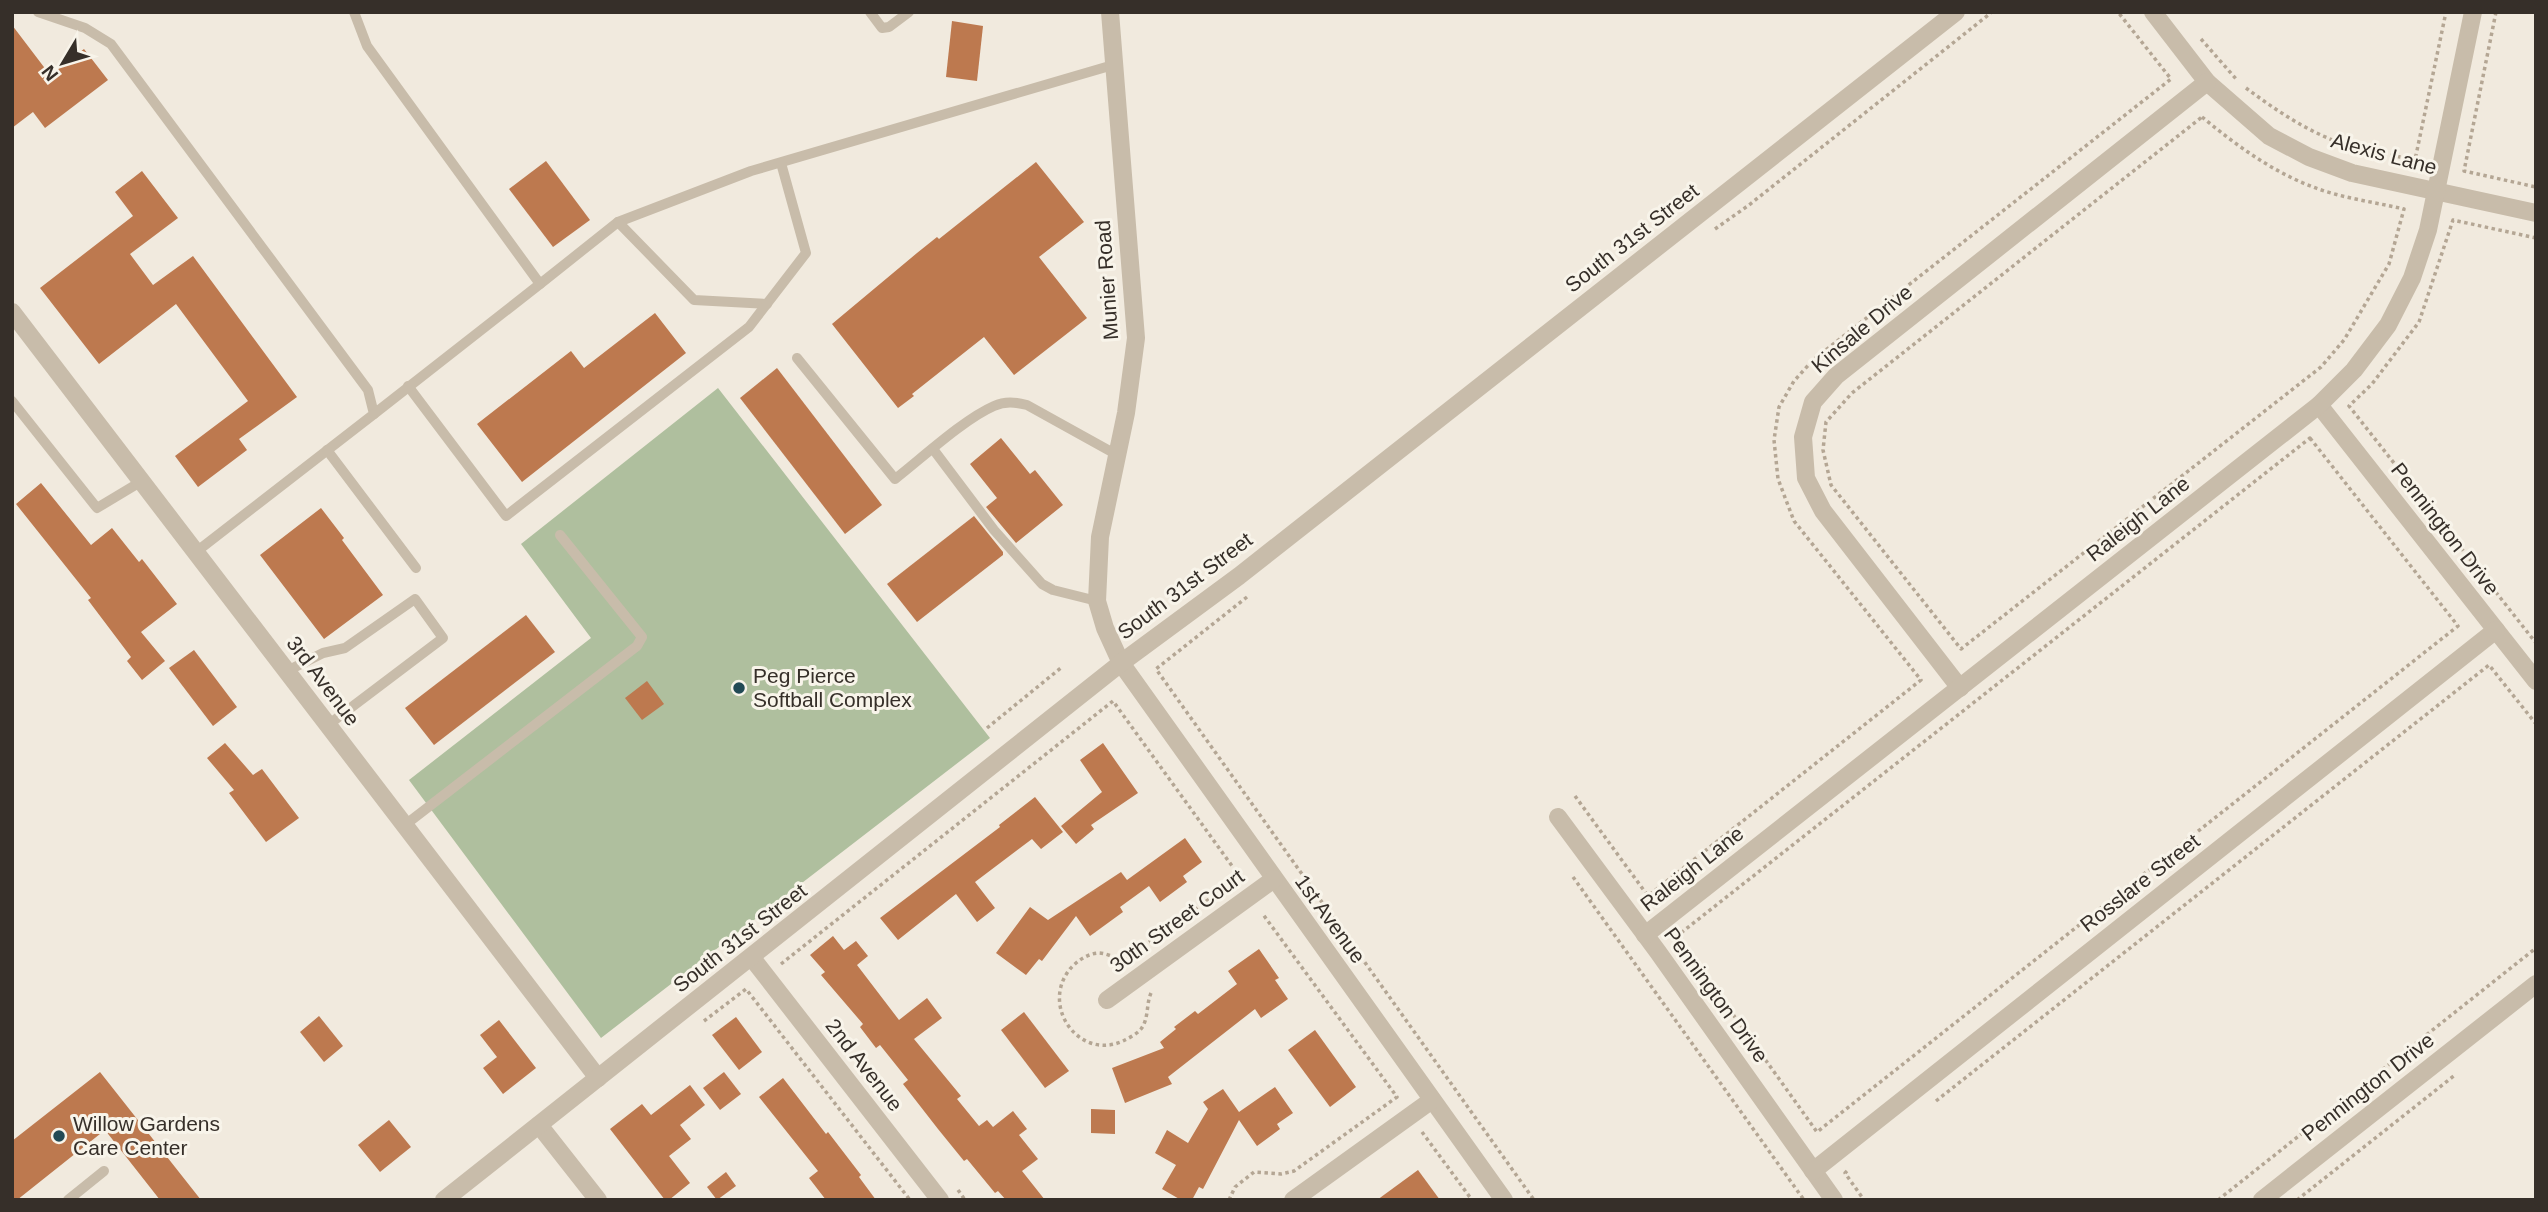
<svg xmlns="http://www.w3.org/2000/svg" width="2548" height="1212" font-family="Arial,sans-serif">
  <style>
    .green { fill: #afbf9e }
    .building { fill: #bd794f }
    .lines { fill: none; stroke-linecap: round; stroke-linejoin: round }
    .path { stroke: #b4a694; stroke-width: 3.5; stroke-dasharray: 3.5 3.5; stroke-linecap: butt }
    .service { stroke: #c8bcaa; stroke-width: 10 }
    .minor { stroke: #c8bcaa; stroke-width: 18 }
    .tertiary { stroke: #c8bcaa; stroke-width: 18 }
    .poi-dot { fill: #224a55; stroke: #f8f4ea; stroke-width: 2.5 }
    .labels { text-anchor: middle; stroke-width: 6; stroke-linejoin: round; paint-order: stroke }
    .street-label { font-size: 21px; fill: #362f29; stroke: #f8f4ea }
    .poi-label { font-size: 21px; fill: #362f29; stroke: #f8f4ea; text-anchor: start }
  </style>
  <rect width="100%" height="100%" fill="#f1eade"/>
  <path class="green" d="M 718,388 L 990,738 L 601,1038 L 409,780 L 591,638 L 521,544 Z"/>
  <g class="building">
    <path d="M 952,21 L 983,26 L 977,81 L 946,77 Z"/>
    <path d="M 12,25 L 50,75 L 84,49 L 108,80 L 45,128 L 33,112 L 12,128 Z"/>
    <path d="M 546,161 L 590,220 L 553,247 L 509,189 Z"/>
    <path d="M 1036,162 L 1084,222 L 1039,257 L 1087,318 L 1014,375 L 984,337 L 912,394 L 914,396 L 898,408 L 832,324 L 917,253 L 937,237 L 939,239 Z"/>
    <path d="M 142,171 L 178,218 L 130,254 L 153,285 L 193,256 L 297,397 L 239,439 L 247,450 L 198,487 L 175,456 L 248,401 L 176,304 L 99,364 L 40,288 L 133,216 L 115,192 Z"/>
    <path d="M 655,313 L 686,353 L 522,482 L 477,424 L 571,351 L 584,368 Z"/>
    <path d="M 777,368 L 882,505 L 845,534 L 740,398 Z"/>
    <path d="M 1001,438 L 1030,474 L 1035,470 L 1063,505 L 1016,543 L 986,507 L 997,498 L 970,464 Z"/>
    <path d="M 41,483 L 91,545 L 112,528 L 139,562 L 142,559 L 177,604 L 141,632 L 165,661 L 142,680 L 127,661 L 131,657 L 88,600 L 91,598 L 16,504 Z"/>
    <path d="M 321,508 L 344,538 L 342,540 L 383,595 L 324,639 L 260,555 Z"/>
    <path d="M 974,516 L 1003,552 L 1003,555 L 917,622 L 887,584 Z"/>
    <path d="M 526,615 L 555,652 L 434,745 L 405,708 Z"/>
    <path d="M 194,650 L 237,707 L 213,726 L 169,668 Z"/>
    <path d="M 647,681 L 664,704 L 642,720 L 625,698 Z"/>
    <path d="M 225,743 L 253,775 L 262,769 L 299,818 L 266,842 L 229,793 L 234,790 L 207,758 Z"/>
    <path d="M 1103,743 L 1138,793 L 1091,825 L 1094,829 L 1076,844 L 1061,826 L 1102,792 L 1080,760 Z"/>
    <path d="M 1035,797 L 1063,832 L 1041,849 L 1032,839 L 975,882 L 995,908 L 977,922 L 956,894 L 898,940 L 880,918 L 1000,827 L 999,825 Z"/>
    <path d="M 1185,838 L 1202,862 L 1183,876 L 1187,882 L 1160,902 L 1149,886 L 1120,907 L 1123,912 L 1090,936 L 1076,916 L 1042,961 L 1039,959 L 1026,975 L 996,953 L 1030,907 L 1048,920 L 1121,872 L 1127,880 Z"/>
    <path d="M 833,936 L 844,950 L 856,941 L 868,956 L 857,965 L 899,1020 L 927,998 L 942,1018 L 914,1039 L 961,1096 L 957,1099 L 979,1126 L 987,1120 L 993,1127 L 1013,1111 L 1027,1129 L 1019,1135 L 1038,1159 L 1022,1171 L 1045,1200 L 1006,1200 L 998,1191 L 995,1193 L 967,1159 L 964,1161 L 938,1129 L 903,1084 L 908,1080 L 880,1045 L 876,1048 L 860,1027 L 863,1024 L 821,975 L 825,972 L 810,955 Z"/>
    <path d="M 1259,949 L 1279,978 L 1275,980 L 1288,999 L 1261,1018 L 1255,1009 L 1168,1077 L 1172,1084 L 1125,1103 L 1112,1068 L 1164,1048 L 1160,1042 L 1176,1029 L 1174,1027 L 1195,1011 L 1198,1014 L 1237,984 L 1228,971 Z"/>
    <path d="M 1024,1012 L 1069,1071 L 1045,1088 L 1001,1030 Z"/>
    <path d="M 319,1016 L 343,1046 L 324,1062 L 300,1032 Z"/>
    <path d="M 736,1017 L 762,1052 L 739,1070 L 712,1035 Z"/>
    <path d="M 499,1020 L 536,1068 L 503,1094 L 483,1068 L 497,1057 L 480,1035 Z"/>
    <path d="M 1315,1030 L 1356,1087 L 1330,1107 L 1288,1050 Z"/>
    <path d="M 100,1072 L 201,1200 L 160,1200 L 105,1130 L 17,1200 L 12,1200 L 12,1141 Z"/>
    <path d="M 724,1072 L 741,1094 L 720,1110 L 703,1088 Z"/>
    <path d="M 783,1078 L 826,1134 L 828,1132 L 861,1175 L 859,1177 L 876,1200 L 826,1200 L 809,1178 L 818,1171 L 759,1097 Z"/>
    <path d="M 690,1085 L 705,1105 L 680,1125 L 691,1139 L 669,1156 L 690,1183 L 669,1200 L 665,1200 L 610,1129 L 642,1104 L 651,1115 Z"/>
    <path d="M 1275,1087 L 1293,1113 L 1277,1124 L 1280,1129 L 1257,1146 L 1239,1120 L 1203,1189 L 1199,1187 L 1192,1200 L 1181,1200 L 1162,1189 L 1176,1165 L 1155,1153 L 1167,1130 L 1188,1143 L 1208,1109 L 1203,1102 L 1223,1089 L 1239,1112 Z"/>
    <path d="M 1091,1109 L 1115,1110 L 1115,1134 L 1091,1133 Z"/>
    <path d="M 389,1120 L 411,1147 L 380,1172 L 358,1145 Z"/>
    <path d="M 1418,1170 L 1440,1200 L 1377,1200 Z"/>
    <path d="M 726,1172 L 736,1186 L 717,1200 L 707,1187 Z"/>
  </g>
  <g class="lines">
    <g class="path">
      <path d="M 2496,12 L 2464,171 L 2536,187"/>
      <path d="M 2201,39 L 2237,80"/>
      <path d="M 2246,88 C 2277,111 2312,135 2350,146 C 2371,153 2393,155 2415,160 L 2446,12"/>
      <path d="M 2202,117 C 2236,145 2271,171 2313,187 C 2341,198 2374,202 2404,209 L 2389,264 L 2344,340 L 2321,367 L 1961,649 L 1831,485 L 1823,450 L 1826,422 L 1852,393 Z"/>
      <path d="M 1715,229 L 1749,205 L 1992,12"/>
      <path d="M 2536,238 L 2453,220 L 2419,322 L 2372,384 L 2349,406 L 2536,643"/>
      <path d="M 2310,438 L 2458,626 L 1817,1132 L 1677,936 Z"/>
      <path d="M 1247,597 L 1156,669 L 1534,1200"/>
      <path d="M 987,728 L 1062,667"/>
      <path d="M 1575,796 L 1648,896 L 1921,680 L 1794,521 L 1778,479 L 1774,440 L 1779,407 L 1794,381 L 1813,360 L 2171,79 L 2118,12"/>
      <path d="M 1573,877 L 1804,1200"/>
      <path d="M 781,964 L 1113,701 L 1240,877 L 1124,960 C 1115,958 1106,953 1098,953 C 1087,954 1077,961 1070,969 C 1040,1006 1079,1061 1123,1041 C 1129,1038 1137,1034 1141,1029 C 1149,1019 1146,1004 1151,993"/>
      <path d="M 704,1021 L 746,989 L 910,1200"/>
      <path d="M 1936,1101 L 2489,665 L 2536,724"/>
      <path d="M 1422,1132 L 1472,1200"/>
      <path d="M 1847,1171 L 1845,1173 L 1864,1200"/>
      <path d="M 958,1190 L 965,1200"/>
      <path d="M 1229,1200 L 1235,1187 L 1254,1172 L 1281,1174 L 1294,1171 L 1397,1097 L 1262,913"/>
      <path d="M 2218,1200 L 2536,948"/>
      <path d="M 2297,1200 L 2455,1075"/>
    </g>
    <g class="service">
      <path d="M 38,12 L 85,28 L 111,44 L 368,390 L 374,414 L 196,552"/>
      <path d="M 354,12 L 367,46 L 540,284 L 618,222 L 751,171 L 1113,65"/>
      <path d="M 870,12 L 882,28 L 889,27 L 909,12"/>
      <path d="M 618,222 L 694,300 L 767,304"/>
      <path d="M 797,358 L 895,479 C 922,458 964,419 994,406 C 1005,401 1015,402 1027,405 L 1119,456"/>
      <path d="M 408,386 L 506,516 L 749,327 L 806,253 L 781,163"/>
      <path d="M 12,401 L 97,508 L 142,481"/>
      <path d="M 374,414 L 540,284"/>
      <path d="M 933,449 L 994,530 L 1042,584 L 1053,590 L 1097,601"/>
      <path d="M 327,450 L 416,568"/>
      <path d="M 287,671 L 323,653 L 345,648 L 415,599 L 443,638 L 328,725"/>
      <path d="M 405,825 L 637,646 L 642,637 L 560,535"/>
      <path d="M 68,1200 L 104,1171"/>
    </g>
    <g class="minor">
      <path d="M 2153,12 L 2207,82 L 2269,136 L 2309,157 L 2352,173 L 2536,213"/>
      <path d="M 12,312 L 598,1078"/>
      <path d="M 2319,405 L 2536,681"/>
      <path d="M 1121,663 L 1504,1200"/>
      <path d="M 1960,688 L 1823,511 L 1806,478 L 1803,437 L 1813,402 L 1836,376 L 2207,82"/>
      <path d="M 1558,817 L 1658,952 L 1834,1200"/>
      <path d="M 1645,935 L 2319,405 L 2354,370 L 2388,325 L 2412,278 L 2428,230 L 2473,12"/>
      <path d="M 752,958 L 940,1200"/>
      <path d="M 1107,1000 L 1274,879"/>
      <path d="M 539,1125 L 598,1200"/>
      <path d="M 1813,1171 L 2496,630"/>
      <path d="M 1293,1200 L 1432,1100"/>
      <path d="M 2262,1200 L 2536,984"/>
    </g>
    <g class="tertiary">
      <path d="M 1110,12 L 1136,338 L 1126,413 L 1100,537 L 1097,601 L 1105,628 L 1121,663"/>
      <path d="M 444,1200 L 1121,663 L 1239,576 L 1956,12"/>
    </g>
  </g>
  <g class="poi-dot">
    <circle cx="739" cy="688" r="7"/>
    <circle cx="59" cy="1136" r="7"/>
  </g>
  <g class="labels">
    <g class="street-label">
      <text transform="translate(2384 154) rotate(15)" y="7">Alexis Lane</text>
      <text transform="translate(1632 238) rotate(-38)" y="7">South 31st Street</text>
      <text transform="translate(1107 280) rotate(-94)" y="7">Munier Road</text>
      <text transform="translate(1862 329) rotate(-40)" y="7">Kinsale Drive</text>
      <text transform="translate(2138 519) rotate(-38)" y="7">Raleigh Lane</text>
      <text transform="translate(2445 529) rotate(52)" y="7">Pennington Drive</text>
      <text transform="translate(1185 586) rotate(-37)" y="7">South 31st Street</text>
      <text transform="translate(323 681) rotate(53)" y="7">3rd Avenue</text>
      <text transform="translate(1692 869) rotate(-38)" y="7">Raleigh Lane</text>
      <text transform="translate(2140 883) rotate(-38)" y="7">Rosslare Street</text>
      <text transform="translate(1330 919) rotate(54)" y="7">1st Avenue</text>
      <text transform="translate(1177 921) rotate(-36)" y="7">30th Street Court</text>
      <text transform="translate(740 938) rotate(-38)" y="7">South 31st Street</text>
      <text transform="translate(1716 995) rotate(54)" y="7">Pennington Drive</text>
      <text transform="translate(864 1065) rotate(52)" y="7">2nd Avenue</text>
      <text transform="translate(2368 1087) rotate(-38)" y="7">Pennington Drive</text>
    </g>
    <g class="poi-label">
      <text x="753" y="683">Peg Pierce<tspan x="753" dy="24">Softball Complex</tspan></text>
      <text x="73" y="1131">Willow Gardens<tspan x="73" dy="24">Care Center</tspan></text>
    </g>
  </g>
  <rect width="2548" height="1212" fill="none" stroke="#362f29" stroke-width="28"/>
  <g transform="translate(63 63) rotate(232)" stroke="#f8f4ea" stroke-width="5" paint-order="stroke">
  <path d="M0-5L12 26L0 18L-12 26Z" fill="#362f29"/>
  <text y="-10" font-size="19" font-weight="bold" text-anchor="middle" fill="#362f29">N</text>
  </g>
</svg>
